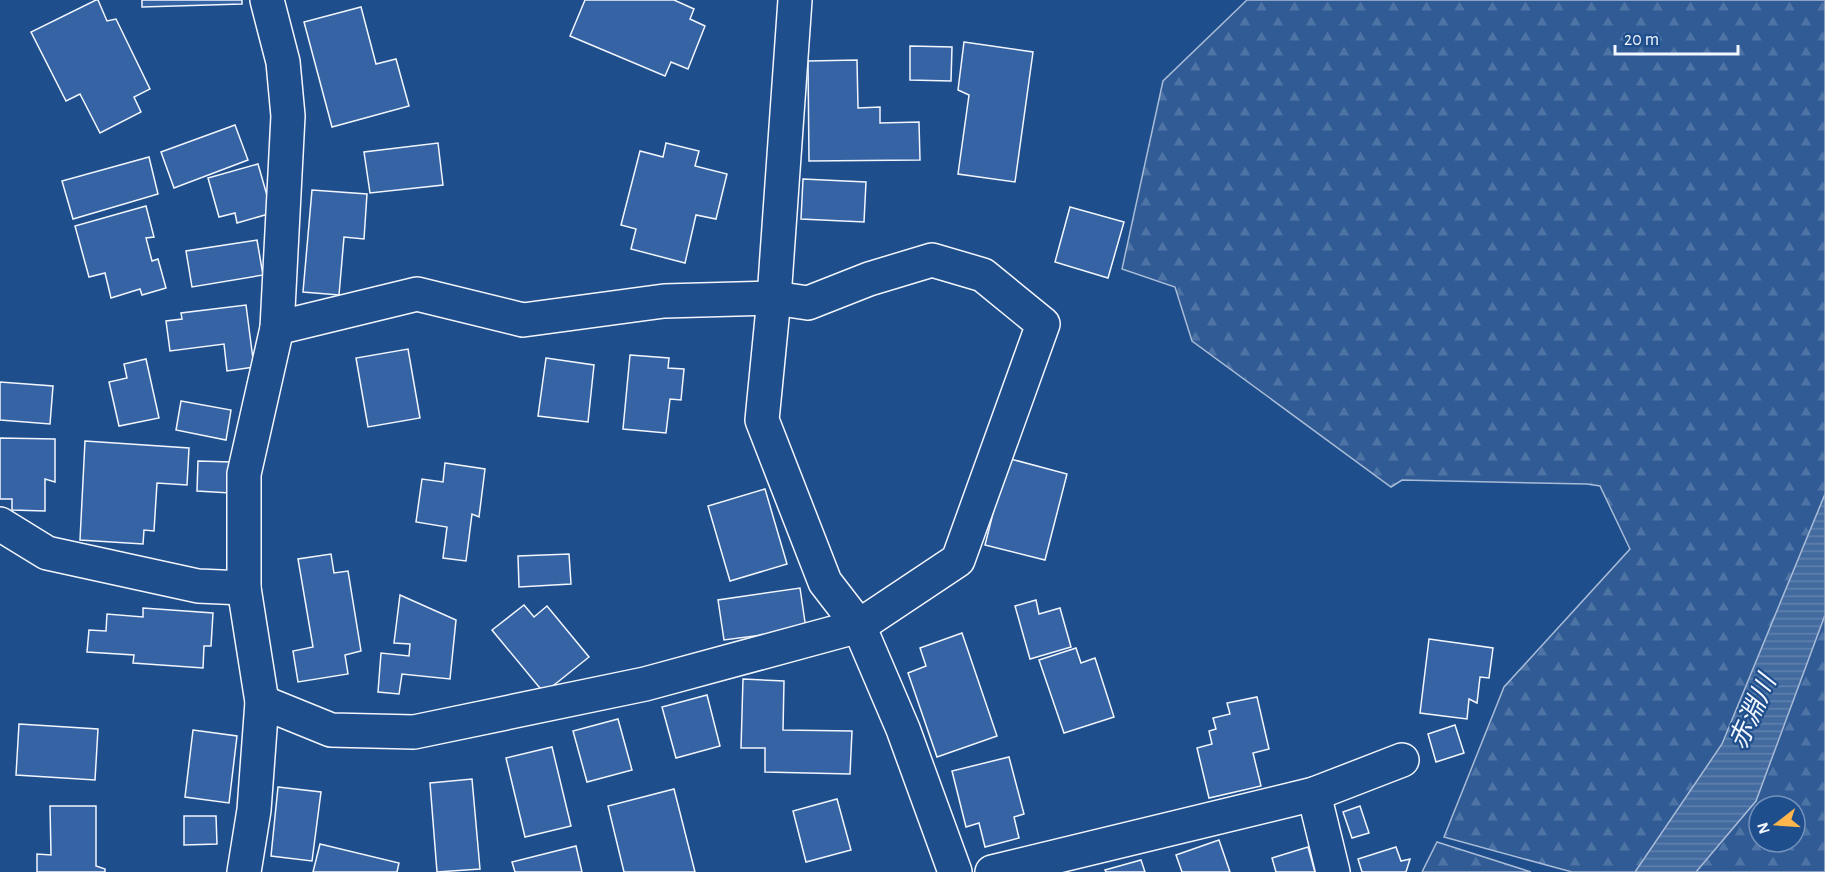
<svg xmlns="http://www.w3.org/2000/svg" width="1825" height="872" font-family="'Alegreya Sans','Noto Sans JP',sans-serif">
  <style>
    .forest { fill: url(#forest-firs); stroke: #a8bbd7; stroke-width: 1.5; fill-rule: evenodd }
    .water { fill: url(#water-rules); stroke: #a8bbd7; stroke-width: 1.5 }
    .building { fill: #3563a3; stroke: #f2f6ff; stroke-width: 1.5 }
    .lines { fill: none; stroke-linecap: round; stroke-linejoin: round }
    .minor-casing { stroke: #f2f6ff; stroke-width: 36 }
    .minor { stroke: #1f4e8c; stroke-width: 33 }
    .labels { text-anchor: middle; stroke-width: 4.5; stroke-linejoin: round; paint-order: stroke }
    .water-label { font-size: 26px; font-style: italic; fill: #f2f6ff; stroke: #1f4e8c }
  </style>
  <defs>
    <pattern id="forest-firs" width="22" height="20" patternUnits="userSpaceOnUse" patternTransform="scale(1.5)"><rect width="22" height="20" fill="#305b95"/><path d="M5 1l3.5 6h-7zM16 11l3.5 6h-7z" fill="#4e73a5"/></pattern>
    <pattern id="water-rules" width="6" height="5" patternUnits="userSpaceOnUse" patternTransform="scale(1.5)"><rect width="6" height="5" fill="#446ba0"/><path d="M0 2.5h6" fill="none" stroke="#5f81ae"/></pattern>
  </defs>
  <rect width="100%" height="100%" fill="#1f4e8c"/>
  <g class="forest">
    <path d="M 1247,0 L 1825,0 L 1825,872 L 1572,872 L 1444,837 L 1504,687 L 1630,549 L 1600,486 L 1587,484 L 1402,480 L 1391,487 L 1192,341 L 1175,287 L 1122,269 L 1163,81 ZM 1759,806 L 1795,806 L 1795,842 L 1759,842 Z"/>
    <path d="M 1437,842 L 1531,872 L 1422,872 Z"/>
  </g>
  <path class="water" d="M 1825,494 L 1825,615 L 1756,801 L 1696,872 L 1635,872 L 1722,744 Z"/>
  <g class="building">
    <path d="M 96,0 L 98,0 L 107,21 L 116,19 L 150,89 L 134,97 L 141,112 L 100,133 L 80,94 L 66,101 L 31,32 Z"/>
    <path d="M 142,0 L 242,0 L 242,4 L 142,7 Z"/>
    <path d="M 585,0 L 674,0 L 694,9 L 690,19 L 705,26 L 688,69 L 671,62 L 665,76 L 570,36 Z"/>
    <path d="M 361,7 L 376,64 L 396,59 L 409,106 L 332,127 L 304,22 Z"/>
    <path d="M 964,42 L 1033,52 L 1015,182 L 958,174 L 969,95 L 958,90 Z"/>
    <path d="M 910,46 L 952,47 L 951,81 L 910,80 Z"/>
    <path d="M 857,60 L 858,108 L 880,107 L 880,123 L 919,122 L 920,160 L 809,161 L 808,61 Z"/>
    <path d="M 235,125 L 248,160 L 174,188 L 161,152 Z"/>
    <path d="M 438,143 L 443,185 L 370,193 L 364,152 Z"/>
    <path d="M 666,143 L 699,151 L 695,166 L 727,174 L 716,219 L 696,215 L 685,263 L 631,249 L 636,229 L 621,225 L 640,151 L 663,157 Z"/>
    <path d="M 149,157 L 158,194 L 73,219 L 62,181 Z"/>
    <path d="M 258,164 L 272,213 L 237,223 L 235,213 L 219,217 L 208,178 Z"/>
    <path d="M 803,179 L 866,182 L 864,222 L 801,219 Z"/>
    <path d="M 312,190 L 367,194 L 364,239 L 344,237 L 339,295 L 303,292 Z"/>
    <path d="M 146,206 L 154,237 L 146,238 L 152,261 L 158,259 L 166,288 L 142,295 L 140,289 L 111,298 L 105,273 L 89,277 L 75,226 Z"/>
    <path d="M 1070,207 L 1124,222 L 1108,278 L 1055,262 Z"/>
    <path d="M 257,240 L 263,275 L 192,287 L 186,251 Z"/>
    <path d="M 246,305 L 254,367 L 227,371 L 224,344 L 170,351 L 166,321 L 182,319 L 181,313 Z"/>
    <path d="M 408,349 L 420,418 L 368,427 L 356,358 Z"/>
    <path d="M 630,355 L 669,358 L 668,368 L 684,369 L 681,400 L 670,399 L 666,433 L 623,429 Z"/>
    <path d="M 546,358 L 594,365 L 588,422 L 538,416 Z"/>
    <path d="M 146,359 L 159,418 L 119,426 L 109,382 L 127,378 L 124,364 Z"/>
    <path d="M 0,382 L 53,386 L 50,424 L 0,420 Z"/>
    <path d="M 181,401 L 231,410 L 226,440 L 176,430 Z"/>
    <path d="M 0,438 L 55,439 L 55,482 L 45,479 L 45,511 L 12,510 L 12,499 L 0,499 Z"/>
    <path d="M 85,441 L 189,448 L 187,485 L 157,483 L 154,531 L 144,530 L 143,544 L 80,540 Z"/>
    <path d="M 1007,458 L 1067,474 L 1045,560 L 985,545 Z"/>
    <path d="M 198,461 L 231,462 L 230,493 L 197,491 Z"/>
    <path d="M 445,463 L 485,469 L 479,517 L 472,514 L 466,561 L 443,558 L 447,527 L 416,522 L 422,479 L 443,482 Z"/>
    <path d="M 765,489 L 787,564 L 730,581 L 708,506 Z"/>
    <path d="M 331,554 L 334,573 L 348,571 L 361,651 L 345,655 L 348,674 L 298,682 L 293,651 L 313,647 L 298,559 Z"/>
    <path d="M 569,554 L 571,584 L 519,587 L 518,556 Z"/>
    <path d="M 800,588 L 806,629 L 724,640 L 718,600 Z"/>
    <path d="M 400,595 L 456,620 L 450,679 L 402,674 L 399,694 L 378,692 L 381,653 L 409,656 L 410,644 L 394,643 Z"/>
    <path d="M 1036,600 L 1039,614 L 1060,608 L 1071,647 L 1030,659 L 1015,606 Z"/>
    <path d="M 524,605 L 534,617 L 547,606 L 589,657 L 544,693 L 492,630 Z"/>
    <path d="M 143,608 L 213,613 L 211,646 L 204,646 L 203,668 L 133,663 L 134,655 L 87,652 L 89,630 L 106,631 L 107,614 L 143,617 Z"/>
    <path d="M 962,633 L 997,736 L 937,757 L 908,673 L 926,666 L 920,648 Z"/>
    <path d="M 1429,639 L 1493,648 L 1489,678 L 1480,677 L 1477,703 L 1469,699 L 1467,719 L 1420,713 Z"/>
    <path d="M 1076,648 L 1081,663 L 1095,658 L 1114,717 L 1064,733 L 1039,660 Z"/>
    <path d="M 743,679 L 784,681 L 783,730 L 852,731 L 850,774 L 765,772 L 765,748 L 741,748 Z"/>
    <path d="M 707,695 L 720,746 L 676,758 L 662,707 Z"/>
    <path d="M 1257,697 L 1269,749 L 1253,753 L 1261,786 L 1209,798 L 1197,748 L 1212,744 L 1209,731 L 1216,729 L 1213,718 L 1230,714 L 1227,703 Z"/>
    <path d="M 618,719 L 632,770 L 587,782 L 573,731 Z"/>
    <path d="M 19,724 L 98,729 L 95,780 L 16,775 Z"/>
    <path d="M 1455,725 L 1464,753 L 1436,762 L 1428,734 Z"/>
    <path d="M 193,730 L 237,736 L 229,803 L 185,797 Z"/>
    <path d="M 552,747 L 571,826 L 525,837 L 506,758 Z"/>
    <path d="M 1009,757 L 1024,814 L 1014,817 L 1019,838 L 985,847 L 979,823 L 966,827 L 952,771 Z"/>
    <path d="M 472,779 L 480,869 L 437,872 L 430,783 Z"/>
    <path d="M 278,787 L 321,792 L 312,861 L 271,856 Z"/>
    <path d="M 674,789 L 695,872 L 624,872 L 608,806 Z"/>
    <path d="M 837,799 L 851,850 L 806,862 L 793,811 Z"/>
    <path d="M 50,806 L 96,806 L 96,866 L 105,869 L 105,872 L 37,872 L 37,854 L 51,855 Z"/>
    <path d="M 1360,806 L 1369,833 L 1352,838 L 1343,812 Z"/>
    <path d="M 184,816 L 216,816 L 217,844 L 184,845 Z"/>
    <path d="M 1219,840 L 1230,872 L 1182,872 L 1176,855 Z"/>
    <path d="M 320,844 L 399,863 L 397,872 L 313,872 Z"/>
    <path d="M 576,846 L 582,872 L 515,872 L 512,862 Z"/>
    <path d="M 1308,847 L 1315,872 L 1276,872 L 1272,858 Z"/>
    <path d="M 1396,847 L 1401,861 L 1410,859 L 1406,872 L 1362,872 L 1358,859 Z"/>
    <path d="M 1141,860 L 1145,872 L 1106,872 L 1105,870 Z"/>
  </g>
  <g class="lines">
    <defs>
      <g id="minor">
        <path d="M 795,0 L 774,298 L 762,420 L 825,582 L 859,626 L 903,729 L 955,872"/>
        <path d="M 0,524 L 47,553 L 198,586 L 244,588"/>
        <path d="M 262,702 L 331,730 L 414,732 L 645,684 L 859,626 L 958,560 L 1043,324 L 983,275 L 932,260 L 869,279 L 808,303 L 774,298 L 664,301 L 523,320 L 417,294 L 277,328"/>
        <path d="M 1314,794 L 1333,872"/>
        <path d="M 244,872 L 254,810 L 262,702 L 244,588 L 244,474 L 277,328 L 288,116 L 283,62 L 267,0"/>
        <path d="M 992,872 L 1314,794 L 1402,760"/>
      </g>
    </defs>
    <use href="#minor" class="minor-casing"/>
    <use href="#minor" class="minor"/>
  </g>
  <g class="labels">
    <g class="water-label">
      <text transform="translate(1752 712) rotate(-66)" y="9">赤淵川</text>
    </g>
  </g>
  <g transform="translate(1777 824) rotate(253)"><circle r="28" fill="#1f4e8c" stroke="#7391ba" stroke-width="1.5"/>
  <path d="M0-4.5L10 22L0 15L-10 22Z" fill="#ffb74d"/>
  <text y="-9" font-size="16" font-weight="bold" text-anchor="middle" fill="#f2f6ff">N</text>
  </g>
  <path d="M1615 45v9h123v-9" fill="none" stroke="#f2f6ff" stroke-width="3"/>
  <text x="1624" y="45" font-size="18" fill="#f2f6ff" stroke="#1f4e8c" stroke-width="4.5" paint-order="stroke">20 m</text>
</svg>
